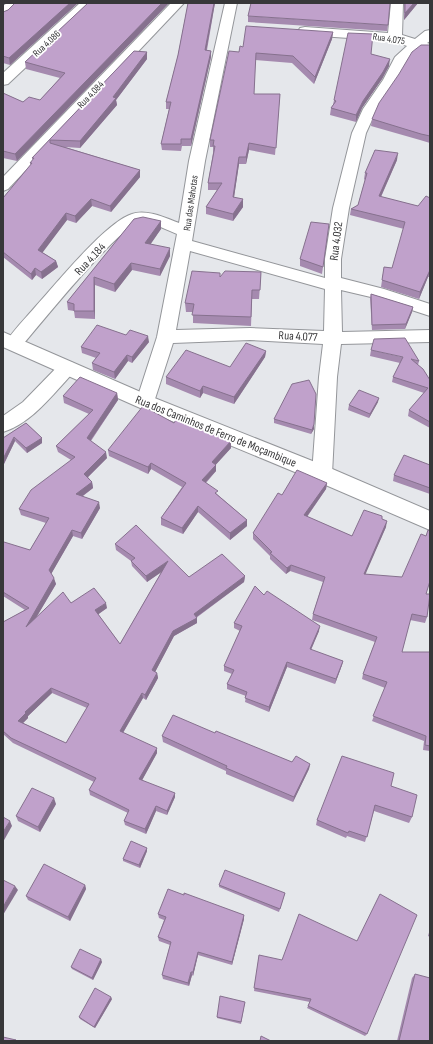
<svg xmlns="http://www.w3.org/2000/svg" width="433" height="1044" font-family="'Sofia Sans Condensed',sans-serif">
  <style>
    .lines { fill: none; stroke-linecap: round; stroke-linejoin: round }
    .street-casing { stroke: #94969a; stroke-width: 2 }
    .secondary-casing { stroke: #94969a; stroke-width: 2 }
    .street { fill: #fff; fill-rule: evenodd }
    .secondary { fill: #fff; fill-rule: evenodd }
    .wall { fill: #a58aaf; fill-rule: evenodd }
    .shaded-wall { fill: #86718e }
    .building { fill: #c0a1cb; stroke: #86718e; fill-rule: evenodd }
    .labels { text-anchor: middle; stroke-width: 3.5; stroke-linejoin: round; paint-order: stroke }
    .far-street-label { font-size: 10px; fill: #373739; stroke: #fff }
    .street-label { font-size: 12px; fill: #373739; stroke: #fff }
  </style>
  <rect width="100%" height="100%" fill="#e5e7eb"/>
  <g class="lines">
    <defs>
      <g id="street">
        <path d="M 7,3 L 21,3 L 8,16 L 3,17 L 3,6 Z"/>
        <path d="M 80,3 L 94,3 L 8,84 L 3,85 L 3,73 Z"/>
        <path d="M 171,3 L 184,3 L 8,189 L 3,191 L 3,177 Z"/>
        <path d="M 225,3 L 237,3 L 205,161 L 192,241 L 325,278 L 325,259 L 333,208 L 352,133 L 363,109 L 383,80 L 395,57 L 407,46 L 393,41 L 305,35 L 300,34 L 298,31 L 300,28 L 305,27 L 388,33 L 391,3 L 403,3 L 402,35 L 415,39 L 425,31 L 430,30 L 430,41 L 427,43 L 430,44 L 430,51 L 419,50 L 408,59 L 397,80 L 377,109 L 366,133 L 349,208 L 341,259 L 341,278 L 384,289 L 430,304 L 430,316 L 375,298 L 341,290 L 342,332 L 430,330 L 430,342 L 341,344 L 337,377 L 332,474 L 329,479 L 322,482 L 315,479 L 312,474 L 319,377 L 323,344 L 250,340 L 173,343 L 154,402 L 151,407 L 145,409 L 139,407 L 136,402 L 157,337 L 177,234 C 167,230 151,221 139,223 C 118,227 38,327 20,348 L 14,350 L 8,348 L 5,344 C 13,330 26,318 36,306 C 56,284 106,222 132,214 C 147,209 166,218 179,223 L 189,161 ZM 190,251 L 325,289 L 324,331 L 250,328 L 176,330 Z"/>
        <path d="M 67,361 L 73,363 L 76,368 L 73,373 C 53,394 32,423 3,432 L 3,416 L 23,402 L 61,363 Z"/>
      </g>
      <path id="secondary" d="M 3,332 L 152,397 L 330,468 L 430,511 L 430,530 L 314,480 L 138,407 L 3,347 Z"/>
    </defs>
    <use href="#street" class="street-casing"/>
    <use href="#secondary" class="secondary-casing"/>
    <use href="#street" class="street"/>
    <use href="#secondary" class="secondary"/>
  </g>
  <g class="wall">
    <path d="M 15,3 L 78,3 L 10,65 L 3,63 L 3,12 L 8,10 Z"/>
    <path d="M 88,3 L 169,3 L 17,161 L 3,158 L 3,93 L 23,102 L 40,100 L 60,78 L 26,69 L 25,62 Z"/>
    <path d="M 188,3 L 215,3 L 207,50 L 211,51 L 211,57 L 191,146 L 182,146 L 181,151 L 162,150 L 161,144 L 169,109 L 166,109 L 166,102 L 178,55 Z"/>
    <path d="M 404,3 L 418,3 L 404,20 Z"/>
    <path d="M 248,16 L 388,25 L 387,31 L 248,22 Z"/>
    <path d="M 333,32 L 332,39 L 314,84 L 292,63 L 255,60 L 254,94 L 280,94 L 275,155 L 249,150 L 246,164 L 239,164 L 234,197 L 243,207 L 233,221 L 206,214 L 206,207 L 217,190 L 208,190 L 208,183 L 213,153 L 213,147 L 210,147 L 210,140 L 239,52 L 243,47 Z"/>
    <path d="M 430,45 L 430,143 L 420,140 L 371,126 L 372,119 Z"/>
    <path d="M 134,51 L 147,52 L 147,59 L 116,100 L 117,105 L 80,148 L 65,147 L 140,170 L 140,177 L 111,212 L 92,206 L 76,223 L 67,220 L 42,252 L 56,261 L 58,267 L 42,279 L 36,275 L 32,280 L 3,257 L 3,198 L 31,165 L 30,163 L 33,160 L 32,158 Z"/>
    <path d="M 371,54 L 389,66 L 382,79 L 362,108 L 356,122 L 330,115 L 331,108 L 333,105 L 334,100 Z"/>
    <path d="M 397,160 L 381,197 L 418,206 L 430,198 L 430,277 L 428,277 L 419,299 L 381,287 L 384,267 L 392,268 L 404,229 L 350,215 L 351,209 L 358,205 L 365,180 L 364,179 L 365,173 Z"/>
    <path d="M 134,219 L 161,221 L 161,229 L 150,244 L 170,256 L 160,276 L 132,270 L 115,292 L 95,285 L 95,319 L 75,318 L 74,311 L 68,310 L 67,302 Z"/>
    <path d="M 329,224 L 322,274 L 300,266 L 300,259 Z"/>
    <path d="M 261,272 L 259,299 L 252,299 L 251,326 L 193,323 L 193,312 L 186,312 L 185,303 L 220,277 Z"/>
    <path d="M 371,294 L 413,307 L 412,312 L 405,329 L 372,330 L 370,298 Z"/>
    <path d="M 126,335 L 149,342 L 132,363 L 128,361 L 115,379 L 93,370 L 92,363 L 96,358 L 82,353 L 81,347 Z"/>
    <path d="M 371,350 L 419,361 L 418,365 L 430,380 L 430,428 L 408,416 L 409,410 L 424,393 L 392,382 L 393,377 L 400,363 L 370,356 Z"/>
    <path d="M 266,351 L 265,357 L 234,404 L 203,393 L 200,398 L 166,384 L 166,377 L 230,367 Z"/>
    <path d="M 117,393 L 118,400 L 91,441 L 107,458 L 88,477 L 92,482 L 93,488 L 83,496 L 100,508 L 82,539 L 73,536 L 51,574 L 56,584 L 36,618 L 71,603 L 107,608 L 98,614 L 120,644 L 162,571 L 147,582 L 132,566 L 131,561 L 116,550 L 115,544 L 189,577 L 245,576 L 244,582 L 196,618 L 197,623 L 174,636 L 155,672 L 157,673 L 158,678 L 146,700 L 143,698 L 123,733 L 157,753 L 142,780 L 175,797 L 167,815 L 156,811 L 146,834 L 125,825 L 124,821 L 128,813 L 90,795 L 89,790 L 94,782 L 13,743 L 3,734 L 3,622 L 25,610 L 3,596 L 3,543 L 30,550 L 46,523 L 21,515 L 19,509 L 71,460 L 58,452 L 56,446 L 89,414 L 64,403 L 63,396 ZM 52,693 L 87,708 L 66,743 L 23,723 L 28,718 L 28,716 Z"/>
    <path d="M 378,402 L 369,418 L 348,410 L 349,405 Z"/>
    <path d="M 274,419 L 314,429 L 311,434 L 274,423 Z"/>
    <path d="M 26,423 L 42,438 L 42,443 L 27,453 L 15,441 L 3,466 L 3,438 Z"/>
    <path d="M 174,423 L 231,441 L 231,448 L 216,464 L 216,471 L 206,483 L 218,495 L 247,520 L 247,526 L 230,540 L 198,512 L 183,534 L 161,525 L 161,518 L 182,487 L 151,469 L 148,474 L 109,456 L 108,450 Z"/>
    <path d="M 430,465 L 430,494 L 393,481 L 394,475 Z"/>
    <path d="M 327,483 L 326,489 L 307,517 L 352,536 L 382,519 L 386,527 L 365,574 L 426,594 L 427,617 L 425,623 L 410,620 L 402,652 L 430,652 L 430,751 L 423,750 L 424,741 L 372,721 L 385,688 L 362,679 L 363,674 L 375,642 L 312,620 L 313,614 L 323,582 L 290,571 L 286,574 L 270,559 L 270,556 L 253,539 L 253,533 L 282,495 Z"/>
    <path d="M 264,595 L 319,631 L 311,650 L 343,661 L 342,665 L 335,684 L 287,667 L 269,712 L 245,702 L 246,696 L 227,689 L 227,684 L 232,674 L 224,671 L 224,666 L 240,631 L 234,628 L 234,623 Z"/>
    <path d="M 215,733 L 292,762 L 310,764 L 309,769 L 293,802 L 226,774 L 226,771 L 163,742 L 162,736 Z"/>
    <path d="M 391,786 L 412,817 L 409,823 L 374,811 L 365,842 L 347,836 L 346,838 L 316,825 L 317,820 Z"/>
    <path d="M 56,804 L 40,832 L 18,821 L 16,816 Z"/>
    <path d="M 147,848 L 147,851 L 140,868 L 123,861 L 123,859 Z"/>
    <path d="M 85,885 L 86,889 L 70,921 L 28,900 L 26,896 Z"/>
    <path d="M 219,885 L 285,893 L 279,912 L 219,887 Z"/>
    <path d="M 184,895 L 244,915 L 244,919 L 232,965 L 198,955 L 193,976 L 192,975 L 189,986 L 163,979 L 162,975 L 170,945 L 159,941 L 158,937 L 164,920 L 159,918 L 158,914 Z"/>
    <path d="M 430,929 L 430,937 L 428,936 Z"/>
    <path d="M 259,955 L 367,1034 L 365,1036 L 307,1008 L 310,1002 L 254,991 Z"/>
    <path d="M 102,962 L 93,980 L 72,969 L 71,967 Z"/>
    <path d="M 415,974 L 430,1041 L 397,1041 L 412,978 Z"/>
    <path d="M 112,999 L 95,1028 L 80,1019 L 79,1017 Z"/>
    <path d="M 245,1002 L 241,1024 L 217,1018 L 217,1017 Z"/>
  </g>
  <g class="shaded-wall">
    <path d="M 70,3 L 78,3 L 10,65 L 9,58 Z"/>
    <path d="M 162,3 L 169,3 L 17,161 L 15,154 Z"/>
    <path d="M 214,3 L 215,3 L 205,57 L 205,50 Z"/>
    <path d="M 414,3 L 418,3 L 404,20 L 405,13 Z"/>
    <path d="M 333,32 L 332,39 L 314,84 L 315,77 Z"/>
    <path d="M 211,51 L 211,57 L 191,146 L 191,139 Z"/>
    <path d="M 147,52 L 147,59 L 116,100 L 117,105 L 80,148 L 80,141 Z"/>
    <path d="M 390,59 L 389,66 L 382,79 L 362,108 L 356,122 L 356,115 L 363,101 Z"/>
    <path d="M 249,143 L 249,150 L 246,164 L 246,157 Z"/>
    <path d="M 398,153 L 397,160 L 378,203 L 379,196 Z"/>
    <path d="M 239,157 L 239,164 L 233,204 L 233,197 Z"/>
    <path d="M 140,170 L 140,177 L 111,212 L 110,206 Z"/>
    <path d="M 91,199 L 92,206 L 76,223 L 75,216 Z"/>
    <path d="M 243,199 L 243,207 L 233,221 L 233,214 Z"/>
    <path d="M 66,213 L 67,220 L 40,256 L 38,250 Z"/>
    <path d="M 161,221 L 161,229 L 146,251 L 145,243 Z"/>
    <path d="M 170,248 L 170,256 L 160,276 L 160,269 Z"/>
    <path d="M 56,261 L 58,267 L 42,279 L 41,272 Z"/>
    <path d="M 131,263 L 132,270 L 115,292 L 114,284 Z"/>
    <path d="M 35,268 L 36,275 L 32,280 L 31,274 Z"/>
    <path d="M 430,270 L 428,277 L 419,299 L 420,292 Z"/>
    <path d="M 94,277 L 95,285 L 95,319 L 94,311 Z"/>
    <path d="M 413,307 L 412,312 L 405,329 L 406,324 Z"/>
    <path d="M 148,336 L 149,342 L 132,363 L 132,357 Z"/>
    <path d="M 266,351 L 265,357 L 234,404 L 234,397 Z"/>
    <path d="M 127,355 L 128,361 L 115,379 L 114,372 Z"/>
    <path d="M 203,386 L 203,393 L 200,398 L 200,391 Z"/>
    <path d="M 117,393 L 118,400 L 88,444 L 87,438 Z"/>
    <path d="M 379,398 L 378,402 L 369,418 L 370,414 Z"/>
    <path d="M 314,424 L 314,429 L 311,434 L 312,430 Z"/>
    <path d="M 14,437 L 15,441 L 3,466 L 3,459 Z"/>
    <path d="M 42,438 L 42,443 L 27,453 L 26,448 Z"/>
    <path d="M 231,441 L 231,448 L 212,469 L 212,462 Z"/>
    <path d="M 106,452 L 107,458 L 85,480 L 84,474 Z"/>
    <path d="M 151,463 L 151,469 L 148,474 L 148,467 Z"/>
    <path d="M 216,465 L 216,471 L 202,486 L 202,480 Z"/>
    <path d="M 92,482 L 93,488 L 77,500 L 76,494 Z"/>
    <path d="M 327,483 L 326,489 L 303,522 L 304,515 Z"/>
    <path d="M 99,502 L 100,508 L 82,539 L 81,533 Z"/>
    <path d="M 198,506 L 198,512 L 183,534 L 182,528 Z"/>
    <path d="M 247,520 L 247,526 L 230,540 L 230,533 Z"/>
    <path d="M 387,521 L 386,527 L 363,580 L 364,574 Z"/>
    <path d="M 72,530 L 73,536 L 50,576 L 49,570 Z"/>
    <path d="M 168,561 L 169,567 L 147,582 L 146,576 Z"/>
    <path d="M 291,565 L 290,571 L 286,574 L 287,568 Z"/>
    <path d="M 245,576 L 244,582 L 195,618 L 197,618 L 197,623 L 174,636 L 153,676 L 152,670 L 173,631 L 194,614 Z"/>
    <path d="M 54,578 L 56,584 L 27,633 L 26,627 Z"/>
    <path d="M 106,603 L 107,608 L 96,616 L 95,610 Z"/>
    <path d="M 320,626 L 319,631 L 309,654 L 310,649 Z"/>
    <path d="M 343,661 L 342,665 L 335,684 L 336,679 Z"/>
    <path d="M 287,662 L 287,667 L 269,712 L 269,707 Z"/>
    <path d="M 157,673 L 158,678 L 146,700 L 145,695 Z"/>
    <path d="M 51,688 L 52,693 L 28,716 L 28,718 L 20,726 L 18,721 L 25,712 Z"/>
    <path d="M 142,693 L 143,698 L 121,736 L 120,731 Z"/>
    <path d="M 157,748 L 157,753 L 140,784 L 139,779 Z"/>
    <path d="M 310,764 L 309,769 L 293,802 L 294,797 Z"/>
    <path d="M 175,793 L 175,797 L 167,815 L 167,811 Z"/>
    <path d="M 54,798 L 56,804 L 40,832 L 38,827 Z"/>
    <path d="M 156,806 L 156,811 L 146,834 L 145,829 Z"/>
    <path d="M 10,821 L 12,826 L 3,842 L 3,832 Z"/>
    <path d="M 147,848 L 147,851 L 140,868 L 139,865 Z"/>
    <path d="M 85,885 L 86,889 L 70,921 L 68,917 Z"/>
    <path d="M 15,886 L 18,890 L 3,915 L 3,907 Z"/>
    <path d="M 244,915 L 244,919 L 232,965 L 232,962 Z"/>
    <path d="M 198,952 L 198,955 L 193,976 L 193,972 Z"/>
    <path d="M 101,959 L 102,962 L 93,980 L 92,978 Z"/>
    <path d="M 191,972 L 192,975 L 189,986 L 188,983 Z"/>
    <path d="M 111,997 L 112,999 L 95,1028 L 94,1027 Z"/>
  </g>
  <g class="building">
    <path d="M 15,3 L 70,3 L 9,58 L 3,56 L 3,12 L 8,10 Z"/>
    <path d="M 88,3 L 162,3 L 15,154 L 3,151 L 3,93 L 23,102 L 29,97 L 40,100 L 65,73 L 25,62 Z"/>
    <path d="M 188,3 L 214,3 L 205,50 L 211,51 L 191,139 L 181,139 L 181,144 L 161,144 L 171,102 L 166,102 L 178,55 Z"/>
    <path d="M 251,3 L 390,3 L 388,25 L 248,16 Z"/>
    <path d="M 405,3 L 414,3 L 405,13 Z"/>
    <path d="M 246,26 L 333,32 L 315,77 L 293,56 L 256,53 L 254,94 L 280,94 L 276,148 L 249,143 L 246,157 L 239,157 L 233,197 L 243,199 L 233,214 L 206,207 L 222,183 L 208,183 L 215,146 L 213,146 L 214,140 L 210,140 L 229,51 L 239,52 L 240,46 L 243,47 Z"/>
    <path d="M 348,33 L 373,34 L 371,54 L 390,59 L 383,72 L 363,101 L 356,115 L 331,108 L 336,101 L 334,100 Z"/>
    <path d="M 421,45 L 430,45 L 430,136 L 421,134 L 372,119 L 379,103 L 399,74 L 412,52 Z"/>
    <path d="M 134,51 L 147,52 L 113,97 L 116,98 L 80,141 L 50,140 L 50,143 L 140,170 L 110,206 L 91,199 L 75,216 L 66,213 L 38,250 L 56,261 L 41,272 L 35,268 L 31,274 L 3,252 L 3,198 L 32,163 L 30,163 L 34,158 L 32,158 Z"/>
    <path d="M 375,150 L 398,153 L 379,196 L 418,206 L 426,196 L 430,198 L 430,270 L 420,292 L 382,280 L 384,267 L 392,268 L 405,222 L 351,209 L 358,205 L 367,173 L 365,173 Z"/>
    <path d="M 143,217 L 161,221 L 145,243 L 170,248 L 160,269 L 131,263 L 114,284 L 94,277 L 94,311 L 74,311 L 74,304 L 67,302 L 134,219 Z"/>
    <path d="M 311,222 L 329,224 L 323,267 L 300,259 Z"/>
    <path d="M 192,271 L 220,273 L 220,277 L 225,271 L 261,272 L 260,290 L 252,290 L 251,317 L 192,315 L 194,304 L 185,303 Z"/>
    <path d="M 371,294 L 413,307 L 406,324 L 372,325 Z"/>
    <path d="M 97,325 L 126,335 L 130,330 L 148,336 L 132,357 L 127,355 L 114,372 L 92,363 L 100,353 L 81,347 Z"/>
    <path d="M 405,338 L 419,361 L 411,359 L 423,369 L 430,380 L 430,422 L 409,410 L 428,388 L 393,377 L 403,357 L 371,350 L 374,339 Z"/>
    <path d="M 246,343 L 266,351 L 234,397 L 203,386 L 200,391 L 166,377 L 186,350 L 230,367 Z"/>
    <path d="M 80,377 L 117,393 L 87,438 L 106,452 L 84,474 L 92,482 L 76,494 L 99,502 L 81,533 L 72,530 L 49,570 L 54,578 L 26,627 L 63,592 L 71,603 L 94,588 L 106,603 L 95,610 L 120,644 L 168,561 L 146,576 L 131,561 L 135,558 L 115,544 L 136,525 L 189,577 L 222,554 L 245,576 L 194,614 L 197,618 L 173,631 L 152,670 L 157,673 L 145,695 L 142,693 L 120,731 L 157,748 L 139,779 L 175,793 L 167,811 L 156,806 L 145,829 L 124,821 L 129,810 L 89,790 L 96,778 L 11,738 L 3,731 L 3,622 L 29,608 L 3,592 L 3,543 L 4,542 L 30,550 L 49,518 L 19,509 L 31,490 L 75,457 L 56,446 L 93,410 L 63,396 ZM 51,688 L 89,704 L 66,743 L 18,721 L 26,713 L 25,712 Z"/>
    <path d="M 309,380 L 316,394 L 314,424 L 312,430 L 274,419 L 292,384 Z"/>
    <path d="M 359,390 L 379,398 L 370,414 L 349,405 Z"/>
    <path d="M 143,406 L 174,423 L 177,418 L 231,441 L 212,462 L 216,465 L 202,480 L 218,491 L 215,493 L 247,520 L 230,533 L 198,506 L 182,528 L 161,518 L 186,483 L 151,463 L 148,467 L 108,450 Z"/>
    <path d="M 26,423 L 42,438 L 26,448 L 14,437 L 3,459 L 3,438 Z"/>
    <path d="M 404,455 L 430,465 L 430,488 L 394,475 Z"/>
    <path d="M 297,470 L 327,483 L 304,515 L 352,536 L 364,510 L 382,516 L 382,519 L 387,521 L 364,574 L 402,577 L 421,534 L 426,536 L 428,530 L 430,531 L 430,581 L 426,594 L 430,594 L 427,617 L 412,614 L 402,652 L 430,652 L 430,746 L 425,745 L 426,736 L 373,716 L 387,682 L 363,674 L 377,637 L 313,614 L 325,577 L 291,565 L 287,568 L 270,553 L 272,552 L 253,533 L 278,493 L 282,495 Z"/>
    <path d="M 255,586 L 264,595 L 267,591 L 320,626 L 310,649 L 343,661 L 336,679 L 287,662 L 269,707 L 245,698 L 247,692 L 227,684 L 234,670 L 224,666 L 242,626 L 234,623 Z"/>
    <path d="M 173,715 L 215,733 L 216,731 L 292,762 L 296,756 L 310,764 L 294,797 L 226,768 L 227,766 L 162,736 Z"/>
    <path d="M 342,756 L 394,773 L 391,786 L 417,795 L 412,817 L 375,805 L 367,837 L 349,831 L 348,833 L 317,820 Z"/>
    <path d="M 32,788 L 54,798 L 38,827 L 16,816 Z"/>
    <path d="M 3,817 L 10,821 L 3,832 Z"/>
    <path d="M 131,841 L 147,848 L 139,865 L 123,859 Z"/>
    <path d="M 44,864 L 85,885 L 68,917 L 26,896 Z"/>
    <path d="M 225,870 L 285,893 L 280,909 L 219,885 Z"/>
    <path d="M 3,880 L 15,886 L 3,907 Z"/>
    <path d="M 168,889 L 184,895 L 184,893 L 244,915 L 232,962 L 198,952 L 193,972 L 191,972 L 188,983 L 162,975 L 171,942 L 158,937 L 166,917 L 158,914 Z"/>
    <path d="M 380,894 L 417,915 L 367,1034 L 308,1006 L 311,999 L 254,988 L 259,955 L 282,960 L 299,914 L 357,941 Z"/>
    <path d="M 80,949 L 101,959 L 92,978 L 71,967 Z"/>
    <path d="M 415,974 L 430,978 L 430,1041 L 399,1041 Z"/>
    <path d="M 95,988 L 111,997 L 94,1027 L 79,1017 Z"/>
    <path d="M 220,996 L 245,1002 L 241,1022 L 217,1017 Z"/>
    <path d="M 261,1036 L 271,1041 L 260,1041 Z"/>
    <path d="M 3,1037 L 16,1040 L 3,1041 Z"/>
  </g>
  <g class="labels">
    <g class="far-street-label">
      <text transform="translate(389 38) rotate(9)" y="4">Rua 4.075</text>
      <text transform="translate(46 43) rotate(-43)" y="4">Rua 4.086</text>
      <text transform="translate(90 94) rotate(-46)" y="4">Rua 4.084</text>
      <text transform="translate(190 203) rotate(-82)" y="4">Rua das Mahotas</text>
    </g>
    <g class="street-label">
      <text transform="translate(336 241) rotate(-83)" y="4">Rua 4.032</text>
      <text transform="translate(90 259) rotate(-47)" y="4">Rua 4.184</text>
      <text transform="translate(298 336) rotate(3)" y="4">Rua 4.077</text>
      <text transform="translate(216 431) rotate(22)" y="4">Rua dos Caminhos de Ferro de Moçambique</text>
    </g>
  </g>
  <rect width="433" height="1044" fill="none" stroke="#373739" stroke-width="8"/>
</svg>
